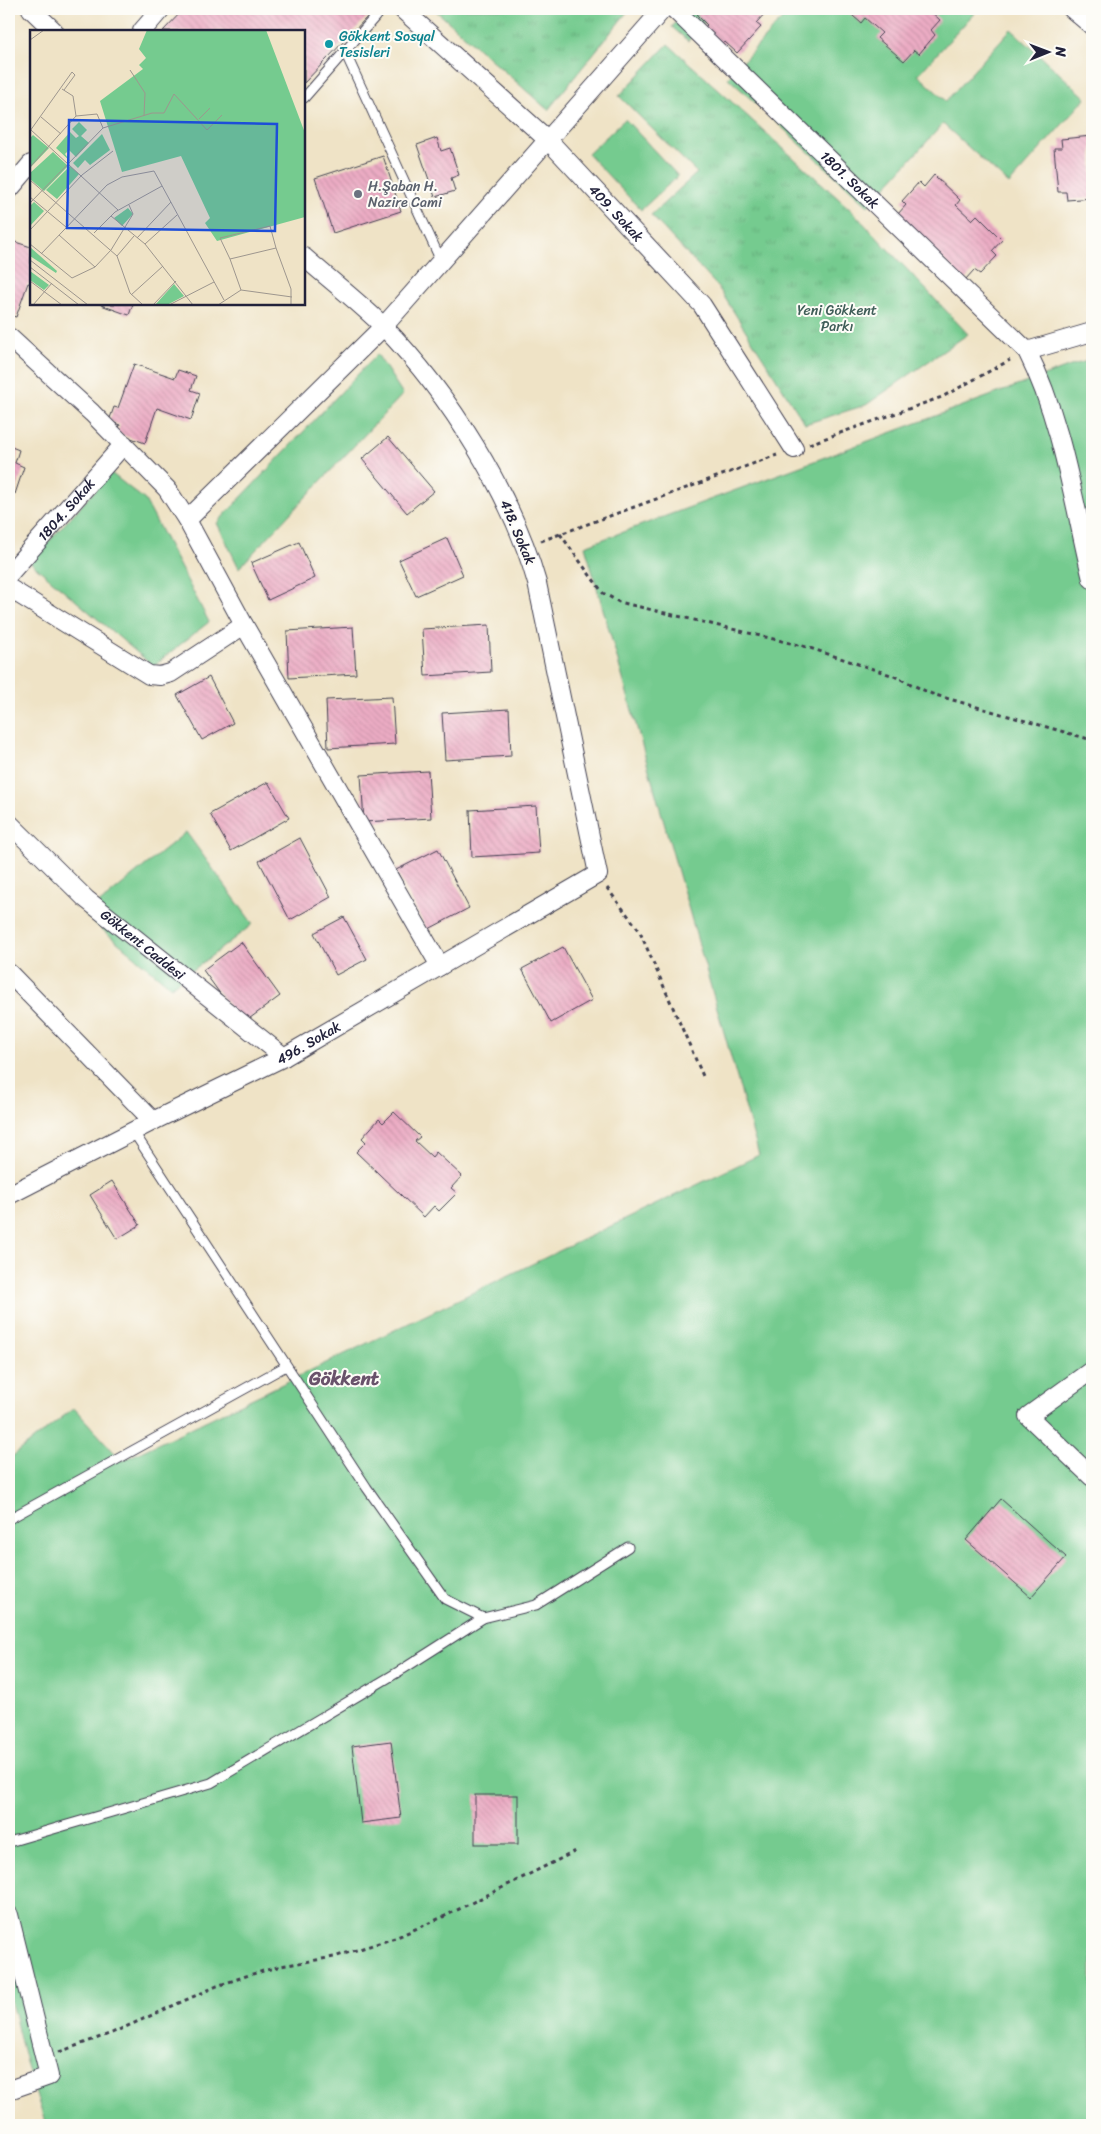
<svg xmlns="http://www.w3.org/2000/svg" width="1101" height="2134" font-family="Sriracha,sans-serif">
  <style>
    .grass { fill: #75cb8f; stroke: #4c7665 }
    .park { fill: url(#park-tufts); stroke: #4c7665 }
    .building { fill: url(#building-back-hatch) }
    .lines { fill: none; stroke-linecap: round; stroke-linejoin: round }
    .lane-casing { stroke: #413f50; stroke-width: 11 }
    .street-casing { stroke: #413f50; stroke-width: 20 }
    .path { stroke: #413f50; stroke-width: 3; stroke-dasharray: 4 4; stroke-linecap: butt }
    .lane { stroke: #fff; stroke-width: 9 }
    .street { stroke: #fff; stroke-width: 18 }
    .culture-dot { fill: #0f9aa8; stroke: #fdfcf7; stroke-width: 2 }
    .worship-dot { fill: #6b7280; stroke: #fdfcf7; stroke-width: 2 }
    .labels { text-anchor: middle; stroke-width: 4; stroke-linejoin: round; paint-order: stroke }
    .culture-label { font-size: 14px; fill: #0d838f; stroke: #fdfcf7; text-anchor: start }
    .street-label { font-size: 14px; fill: #22223b; stroke: #fdfcf7 }
    .worship-label { font-size: 14px; fill: #5b616d; stroke: #fdfcf7; text-anchor: start }
    .park-label { font-size: 14px; fill: #3f5d58; stroke: #fdfcf7 }
    .district-label { font-size: 19px; font-weight: bold; fill: #69526b; stroke: #fdfcf7 }
    .inset-road { fill: none; stroke: #9d968e; stroke-width: 1 }
    .view { fill: #1d4ed8; fill-opacity: 0.15; stroke: #1d4ed8; stroke-width: 2.5 }
    .inset-edge { fill: none; stroke: #22223b; stroke-width: 2.5 }
  </style>
  <defs>
    <pattern id="park-tufts" width="24" height="20" patternUnits="userSpaceOnUse" patternTransform="scale(1.25)"><rect width="24" height="20" fill="#75cb8f"/><path d="M3 7l-1-3M5 7V3M7 7l1-3M15 17l-1-3M17 17v-4M19 17l1-3" fill="none" stroke="#65ae7c"/></pattern>
    <pattern id="building-back-hatch" width="6" height="6" patternUnits="userSpaceOnUse" patternTransform="scale(1.25)"><rect width="6" height="6" fill="#ecacc4"/><path d="M-1 5l2 2M0 0l6 6M5-1l2 2" fill="none" stroke="#ca94a9"/></pattern>
  </defs>
  <rect width="100%" height="100%" fill="#fdfcf7"/>
  <filter id="ink" filterUnits="userSpaceOnUse"><feTurbulence type="fractalNoise" baseFrequency=".02" numOctaves="2"/><feDisplacementMap in="SourceGraphic" scale="10" xChannelSelector="R" yChannelSelector="G"/><feConvolveMatrix kernelMatrix="1 2 1 2 8 2 1 2 1" color-interpolation-filters="sRGB"/></filter>
  <filter id="wash" filterUnits="userSpaceOnUse"><feTurbulence type="fractalNoise" baseFrequency=".0096" numOctaves="4" result="noise"/><feDisplacementMap in="SourceGraphic" scale="20" xChannelSelector="R" yChannelSelector="G"/><feGaussianBlur stdDeviation="1.12" result="paint"/><feColorMatrix in="noise" values="0 0 0 0 0 0 0 0 0 0 0 0 0 0 0 0 0 1.4 0 .05"/><feComposite in="paint" operator="in"/></filter>
  <g filter="url(#wash)">
    <rect width="100%" height="100%" fill="#efe3c6"/>
    <g class="grass">
      <path d="M 688,9 L 717,9 L 688,41 L 672,27 Z"/>
      <path d="M 791,9 L 978,9 L 918,75 L 946,101 L 1011,29 L 1086,98 L 1009,184 L 943,124 L 868,206 L 728,78 Z"/>
      <path d="M 625,119 L 678,176 L 641,210 L 588,154 Z"/>
      <path d="M 377,354 L 403,394 L 239,568 L 217,523 Z"/>
      <path d="M 1092,360 L 1092,2125 L 46,2125 L 28,2070 L 9,1994 L 9,1459 L 74,1408 L 122,1461 L 759,1155 L 585,546 L 1076,364 Z"/>
      <path d="M 111,473 L 145,500 L 209,622 L 153,666 L 30,562 Z"/>
      <path d="M 186,832 L 253,924 L 171,987 L 85,915 Z"/>
    </g>
    <g class="park">
      <path d="M 434,9 L 626,9 L 628,11 L 548,110 Z"/>
      <path d="M 668,44 L 851,210 L 968,334 L 866,405 L 805,424 L 718,287 L 651,215 L 697,173 L 619,96 Z"/>
    </g>
    <g id="blocks">
      <g class="building">
        <path d="M 184,9 L 362,9 L 369,15 L 304,83 L 304,31 L 163,31 Z"/>
        <path d="M 703,9 L 769,9 L 756,23 L 761,27 L 737,53 L 725,42 L 721,48 L 702,30 L 707,25 L 697,15 Z"/>
        <path d="M 845,9 L 928,9 L 940,20 L 931,30 L 935,35 L 919,54 L 914,50 L 904,61 L 877,38 L 882,33 L 865,18 L 861,23 Z"/>
        <path d="M 1092,136 L 1092,198 L 1067,200 L 1066,192 L 1058,192 L 1054,148 L 1062,148 L 1061,139 Z"/>
        <path d="M 437,138 L 441,151 L 450,148 L 459,175 L 451,178 L 455,191 L 435,197 L 417,145 Z"/>
        <path d="M 383,156 L 401,211 L 333,233 L 315,178 Z"/>
        <path d="M 934,175 L 960,200 L 956,205 L 972,220 L 977,215 L 1002,240 L 992,251 L 997,256 L 980,274 L 974,270 L 965,280 L 897,215 L 906,205 L 902,201 L 919,182 L 924,187 Z"/>
        <path d="M 9,240 L 31,247 L 31,284 L 28,283 L 16,317 L 9,315 Z"/>
        <path d="M 101,304 L 133,304 L 129,315 L 101,305 Z"/>
        <path d="M 134,364 L 175,378 L 178,370 L 196,376 L 191,390 L 200,393 L 191,420 L 157,408 L 145,443 L 117,433 L 120,425 L 109,421 L 114,407 L 118,408 Z"/>
        <path d="M 388,437 L 434,491 L 407,513 L 362,459 Z"/>
        <path d="M 9,446 L 19,450 L 15,463 L 24,467 L 15,494 L 9,491 Z"/>
        <path d="M 447,538 L 463,575 L 416,596 L 399,560 Z"/>
        <path d="M 299,542 L 315,578 L 268,600 L 251,563 Z"/>
        <path d="M 489,625 L 491,672 L 425,676 L 422,629 Z"/>
        <path d="M 353,627 L 356,674 L 289,678 L 287,631 Z"/>
        <path d="M 209,677 L 233,723 L 202,740 L 177,695 Z"/>
        <path d="M 392,697 L 395,744 L 328,748 L 326,700 Z"/>
        <path d="M 509,709 L 511,756 L 445,760 L 442,713 Z"/>
        <path d="M 428,771 L 431,818 L 364,822 L 361,775 Z"/>
        <path d="M 268,782 L 289,818 L 231,851 L 210,814 Z"/>
        <path d="M 536,806 L 539,853 L 472,857 L 470,810 Z"/>
        <path d="M 300,838 L 331,897 L 290,920 L 259,861 Z"/>
        <path d="M 438,849 L 469,908 L 427,930 L 396,870 Z"/>
        <path d="M 344,917 L 367,959 L 336,975 L 314,933 Z"/>
        <path d="M 241,942 L 280,996 L 242,1024 L 203,970 Z"/>
        <path d="M 563,947 L 592,1000 L 551,1023 L 522,969 Z"/>
        <path d="M 394,1112 L 420,1137 L 415,1141 L 432,1157 L 436,1152 L 462,1176 L 451,1188 L 457,1193 L 439,1211 L 434,1206 L 424,1217 L 356,1152 L 366,1142 L 362,1138 L 379,1119 L 383,1123 Z"/>
        <path d="M 112,1181 L 140,1225 L 117,1239 L 90,1195 Z"/>
        <path d="M 1001,1499 L 1066,1557 L 1031,1597 L 966,1540 Z"/>
        <path d="M 391,1741 L 401,1818 L 361,1823 L 352,1746 Z"/>
        <rect x="475" y="1795" width="43" height="49"/>
      </g>
    </g>
  </g>
  <g filter="url(#ink)">
    <use href="#blocks" fill-opacity="0" stroke="#413f50" stroke-width="1"/>
    <g class="lines">
      <defs>
        <g id="lane">
          <path d="M 345,52 L 441,261"/>
          <path d="M 304,98 L 382,9"/>
          <path d="M 133,1131 L 367,1488 L 445,1599 L 483,1618 L 536,1605 L 628,1547"/>
          <path d="M 9,1519 L 286,1366"/>
          <path d="M 9,1842 L 211,1783 L 403,1669 L 483,1618"/>
        </g>
        <g id="street">
          <path d="M 31,9 L 54,31"/>
          <path id="s1" d="M 402,9 L 548,140 L 702,305 L 794,449"/>
          <path id="s2" d="M 674,9 L 1027,351 C 1063,423 1073,501 1092,579"/>
          <path d="M 1072,9 L 1092,26"/>
          <path d="M 142,31 L 161,9"/>
          <path d="M 9,190 L 31,164"/>
          <path d="M 9,337 L 92,413 L 167,489 L 187,520 L 244,625 L 440,966"/>
          <path d="M 1027,351 L 1092,332"/>
          <path d="M 187,520 L 383,327 L 663,9"/>
          <path id="s3" d="M 9,574 L 124,444"/>
          <path d="M 9,588 L 149,675 L 160,676 L 171,673 L 244,625"/>
          <path id="s4" d="M 9,823 L 86,899 L 284,1057"/>
          <path d="M 9,973 L 153,1121"/>
          <path id="s5" d="M 9,1195 L 153,1121 L 284,1057 L 598,874 L 537,583 C 512,494 449,394 384,327 C 359,302 330,280 304,257"/>
          <path d="M 1092,1370 L 1028,1416 L 1092,1477"/>
          <path d="M 9,1915 L 49,2076 L 9,2090"/>
        </g>
      </defs>
      <use href="#lane" class="lane-casing"/>
      <use href="#street" class="street-casing"/>
      <g class="path">
        <path d="M 809,444 L 942,397 L 1010,360"/>
        <path d="M 560,534 L 603,593 L 619,602 L 807,647 L 894,676 L 932,694 L 1092,740"/>
        <path d="M 541,541 L 777,455"/>
        <path d="M 607,888 L 639,930 L 703,1076"/>
        <path d="M 59,2052 L 112,2033 L 217,1986 L 249,1975 L 281,1966 L 334,1957 L 395,1938 L 445,1916 L 576,1851"/>
      </g>
      <use href="#lane" class="lane"/>
      <use href="#street" class="street"/>
    </g>
  </g>
  <circle class="culture-dot" cx="329" cy="44" r="5"/>
  <circle class="worship-dot" cx="358" cy="194" r="5"/>
  <g class="labels">
    <g class="culture-label">
      <text x="339" y="41">Gökkent Sosyal<tspan x="339" dy="16">Tesisleri</tspan></text>
    </g>
    <g class="street-label">
      <text dy="5" stroke="none"><textPath href="#s2" startOffset="245">1801. Sokak</textPath></text>
      <text dy="5" stroke="none"><textPath href="#s1" startOffset="296">409. Sokak</textPath></text>
      <text dy="5" stroke="none"><textPath href="#s3" startOffset="86">1804. Sokak</textPath></text>
      <text transform="translate(518 532) rotate(67)" y="5">418. Sokak</text>
      <text dy="5" stroke="none"><textPath href="#s4" startOffset="181">Gökkent Caddesi</textPath></text>
      <text dy="5" stroke="none"><textPath href="#s5" startOffset="336">496. Sokak</textPath></text>
    </g>
    <g class="worship-label">
      <text x="368" y="191">H.Şaban H.<tspan x="368" dy="16">Nazire Cami</tspan></text>
    </g>
    <g class="park-label">
      <text x="837" y="315">Yeni Gökkent<tspan x="837" dy="16">Parkı</tspan></text>
    </g>
    <g class="district-label">
      <text x="344" y="1385">Gökkent</text>
    </g>
  </g>
  <g transform="translate(30 30)">
    <rect width="275" height="275" fill="#efe3c6"/>
    <path d="M 117,0 L 236,0 L 275,103 L 275,187 L 187,211 L 175,193 L 180,188 L 151,126 L 92,142 L 70,71 L 113,39 L 109,35 L 116,28 L 109,19 ZM 49,92 L 57,100 L 51,106 L 59,113 L 46,127 L 39,120 L 35,124 L 41,132 L 26,118 L 40,102 L 46,108 L 49,106 L 42,99 ZM 3,105 L 19,118 L 0,138 L 0,108 ZM 23,122 L 38,136 L 14,161 L 0,149 L 0,143 ZM 98,178 L 103,184 L 92,196 L 84,188 Z" fill="#75cb8f"/>
    <path d="M 72,104 L 80,120 L 60,135 L 55,130 L 48,138 L 43,133 ZM 40,136 L 49,144 L 27,169 L 16,160 ZM 4,172 L 14,181 L 0,196 L 0,176 ZM 0,217 L 27,241 L 26,243 L 0,226 ZM 0,241 L 19,255 L 14,260 L 0,250 ZM 144,254 L 154,266 L 137,275 L 125,275 Z" fill="#75cb8f"/>
    <path class="inset-road" d="M 0,10 L 14,0M 100,40 L 115,63 L 114,86M 32,59 L 43,66 L 46,86M 34,60 L 45,45 L 42,42M 46,86 L 67,84 L 73,98M 11,87 L 31,104M 169,89 L 180,78M 1,100 L 88,180M 0,101 L 42,42M 0,137 L 46,86M 0,150 L 87,226 L 104,206M 0,167 L 36,197M 0,173 L 73,98 L 122,83 L 134,83 L 144,64 L 177,100 L 192,85M 81,186 L 115,214 L 163,275M 240,196 L 246,218 L 200,229 L 190,208 ZM 0,200 L 52,145 L 83,121M 64,203 L 85,182 L 132,156M 29,205 L 65,237M 107,208 L 141,172M 0,214 L 42,248 L 65,237 L 81,220 L 103,184 L 99,175M 115,214 L 147,185M 246,218 L 261,259 L 261,275M 11,224 L 77,155 L 92,147 L 124,141 L 194,270M 87,226 L 100,263 L 113,275M 200,229 L 211,260M 0,230 L 58,275M 0,237 L 49,275M 0,251 L 32,275M 101,265 L 133,236M 3,275 L 22,253M 123,275 L 146,251M 139,275 L 184,252M 188,275 L 211,260 L 262,267"/>
    <path class="view" d="M 39,90 L 247,94 L 245,201 L 37,198 Z"/>
    <rect width="275" height="275" class="inset-edge"/>
  </g>
  <rect width="1101" height="2134" fill="none" stroke="#fdfcf7" stroke-width="30"/>
  <g transform="translate(1048 52) rotate(89)" stroke="#fdfcf7" stroke-width="4" paint-order="stroke">
  <path d="M0-4L9 19L0 12L-9 19Z" fill="#22223b"/>
  <text y="-8" font-size="14" font-weight="bold" text-anchor="middle" fill="#22223b">N</text>
  </g>
</svg>
